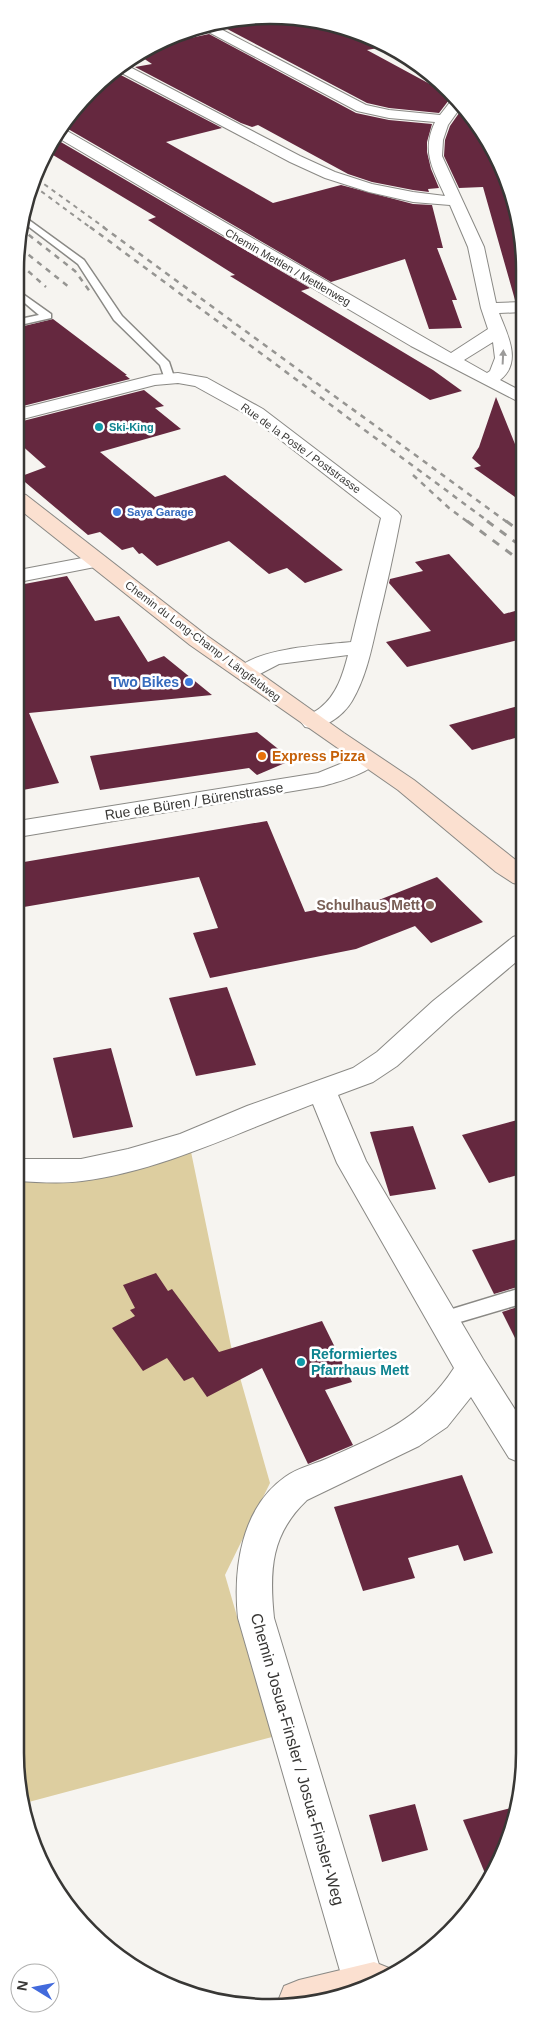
<svg xmlns="http://www.w3.org/2000/svg" width="540" height="2023" font-family="Arial,sans-serif">
  <style>
    .green { fill: #ddcea0 }
    .building { fill: #65283f }
    .lines { fill: none; stroke-linecap: round; stroke-linejoin: round }
    .lane-casing { stroke: #8a8985; stroke-width: 3 }
    .street-casing { stroke: #8a8985; stroke-width: 2 }
    .secondary-casing { stroke: #8a8985; stroke-width: 2 }
    .lane { fill: #fff; fill-rule: evenodd }
    .street { fill: #fff; fill-rule: evenodd }
    .secondary { fill: #fbe0d0; fill-rule: evenodd }
    .rail-far2 { stroke: #969592; stroke-width: 2; stroke-dasharray: 4.5 4.5; stroke-linecap: butt }
    .rail-far1 { stroke: #969592; stroke-width: 2.5; stroke-dasharray: 5.5 5.5; stroke-linecap: butt }
    .rail { stroke: #969592; stroke-width: 3; stroke-dasharray: 8 8; stroke-linecap: butt }
    .oneway { fill: #9c9b9a }
    .culture-dot { fill: #0f9aa8; stroke: #fff; stroke-width: 2 }
    .shop-dot { fill: #3f7fe0; stroke: #fff; stroke-width: 2 }
    .food-dot { fill: #e8710a; stroke: #fff; stroke-width: 2 }
    .education-dot { fill: #8d6e63; stroke: #fff; stroke-width: 2 }
    .labels { text-anchor: middle; stroke-width: 5; stroke-linejoin: round; paint-order: stroke }
    .far-street-label { font-size: 11px; fill: #383735; stroke: #fff }
    .far-culture-label { font-size: 11px; font-weight: bold; fill: #0d838f; stroke: #fff; text-anchor: start }
    .far-shop-label { font-size: 11px; font-weight: bold; fill: #366cbe; stroke: #fff; text-anchor: start }
    .shop-label { font-size: 14px; font-weight: bold; fill: #366cbe; stroke: #fff; text-anchor: end }
    .food-label { font-size: 14px; font-weight: bold; fill: #c56008; stroke: #fff; text-anchor: start }
    .street-label { font-size: 14px; fill: #383735; stroke: #fff }
    .education-label { font-size: 14px; font-weight: bold; fill: #785e54; stroke: #fff; text-anchor: end }
    .culture-label { font-size: 14px; font-weight: bold; fill: #0d838f; stroke: #fff; text-anchor: start }
    .near-street-label { font-size: 16px; fill: #383735; stroke: #fff }
    .rim { fill: none; stroke: #383735; stroke-width: 2.5 }
  </style>
  <rect width="100%" height="100%" fill="#f6f4f0"/>
  <path class="green" d="M 189,1142 L 231,1346 L 270,1483 L 225,1575 L 272,1737 L 25,1803 L 15,1753 L 17,1170 L 35,1171 Z"/>
  <g class="building">
    <path d="M 220,20 L 319,20 L 389,46 L 367,50 L 452,96 L 439,113 L 389,108 L 367,103 L 214,22 Z"/>
    <path d="M 209,34 L 356,113 L 389,120 L 432,124 L 427,142 L 427,152 L 431,169 L 439,188 L 428,189 L 429,192 L 413,190 L 372,182 L 348,174 L 258,125 L 252,127 L 241,123 L 135,67 L 152,64 L 137,54 L 163,44 Z"/>
    <path d="M 115,72 L 222,128 L 166,142 L 273,203 L 341,185 L 413,204 L 432,205 L 443,248 L 437,248 L 457,300 L 452,300 L 462,328 L 429,329 L 405,259 L 331,282 L 63,126 L 60,127 Z"/>
    <path d="M 464,106 L 505,172 L 523,237 L 523,299 L 515,300 L 483,187 L 459,188 L 444,156 L 445,140 L 450,126 Z"/>
    <path d="M 54,138 L 310,288 L 301,291 L 433,370 L 462,391 L 430,400 L 316,329 L 230,276 L 235,275 L 148,220 L 156,217 L 48,152 Z"/>
    <path d="M 53,319 L 127,375 L 125,375 L 130,379 L 19,407 L 20,327 Z"/>
    <path d="M 144,390 L 164,406 L 155,408 L 181,429 L 100,452 L 155,497 L 225,475 L 343,570 L 305,583 L 287,568 L 269,574 L 229,541 L 157,566 L 142,553 L 139,554 L 133,547 L 122,550 L 100,532 L 88,535 L 19,477 L 46,467 L 19,443 L 19,422 Z"/>
    <path d="M 496,397 L 517,449 L 522,448 L 522,502 L 474,468 L 481,466 L 472,458 L 479,447 Z"/>
    <path d="M 449,554 L 504,614 L 522,609 L 522,639 L 407,667 L 386,642 L 431,631 L 389,583 L 390,579 L 423,571 L 415,562 Z"/>
    <path d="M 67,576 L 95,621 L 119,616 L 148,662 L 164,656 L 212,695 L 29,713 L 59,783 L 18,791 L 19,585 Z"/>
    <path d="M 522,705 L 522,736 L 472,750 L 449,725 Z"/>
    <path d="M 257,732 L 292,760 L 257,775 L 249,768 L 100,790 L 90,756 Z"/>
    <path d="M 267,821 L 305,912 L 347,904 L 351,911 L 437,877 L 483,922 L 431,943 L 415,926 L 356,949 L 210,978 L 193,933 L 218,928 L 199,877 L 18,908 L 18,863 Z"/>
    <path d="M 227,987 L 256,1065 L 196,1076 L 169,998 Z"/>
    <path d="M 111,1048 L 133,1127 L 73,1138 L 53,1058 Z"/>
    <path d="M 521,1119 L 521,1174 L 489,1183 L 462,1135 Z"/>
    <path d="M 413,1126 L 436,1189 L 390,1196 L 370,1132 Z"/>
    <path d="M 521,1238 L 521,1286 L 494,1294 L 472,1250 Z"/>
    <path d="M 156,1273 L 168,1291 L 172,1289 L 219,1352 L 322,1321 L 352,1382 L 325,1390 L 353,1445 L 308,1464 L 262,1368 L 207,1397 L 193,1377 L 184,1381 L 167,1358 L 143,1371 L 112,1328 L 135,1316 L 130,1310 L 135,1308 L 123,1285 Z"/>
    <path d="M 521,1306 L 521,1350 L 502,1312 Z"/>
    <path d="M 462,1475 L 493,1553 L 464,1561 L 458,1545 L 408,1558 L 415,1578 L 363,1591 L 334,1507 Z"/>
    <path d="M 415,1804 L 428,1850 L 382,1862 L 369,1815 Z"/>
    <path d="M 519,1806 L 491,1881 L 489,1883 L 463,1820 Z"/>
  </g>
  <g class="lines">
    <defs>
      <g id="lane">
        <path d="M 22,215 L 84,260 L 122,316 L 169,362 L 174,377 L 173,379 L 165,379 L 160,365 L 114,320 L 78,264 L 20,220 Z"/>
        <path d="M 20,292 L 51,314 L 51,318 L 20,325 L 20,319 L 39,315 L 20,299 Z"/>
        <path d="M 521,1288 L 521,1304 L 443,1327 L 436,1324 L 433,1319 L 436,1314 Z"/>
      </g>
      <g id="street">
        <path d="M 211,24 L 366,105 L 389,110 L 440,115 L 454,97 L 463,104 L 448,125 L 443,140 L 442,156 L 484,247 L 496,303 L 523,302 L 523,312 L 499,313 C 507,334 523,362 500,380 L 523,392 L 523,404 L 411,346 L 55,136 L 58,129 L 62,128 L 451,353 L 488,329 L 481,308 L 468,247 L 450,205 L 413,202 L 369,192 L 325,178 L 290,162 L 116,70 L 124,64 L 300,156 L 335,172 L 372,184 L 413,192 L 445,196 C 433,169 421,152 435,122 L 389,118 L 357,111 L 201,28 ZM 493,342 L 495,358 L 490,371 L 487,373 L 464,360 Z"/>
        <path d="M 178,373 L 207,378 L 263,409 L 398,512 L 401,516 C 394,552 386,589 377,625 C 371,651 366,677 352,701 C 343,716 323,731 305,727 L 301,722 C 306,715 314,713 320,708 C 337,695 343,674 348,655 L 279,664 L 254,677 L 246,679 L 238,677 L 235,672 C 252,648 323,645 351,642 L 381,518 L 251,417 L 195,386 L 178,383 L 155,385 L 19,420 L 19,409 L 154,375 Z"/>
        <path d="M 98,555 L 105,557 L 108,561 L 105,565 L 19,582 L 19,570 Z"/>
        <path d="M 367,753 L 375,755 L 379,760 C 370,773 338,782 323,786 L 18,837 L 18,821 L 318,773 Z"/>
        <path d="M 522,934 L 522,957 L 453,1015 L 397,1066 L 373,1082 L 338,1095 L 366,1161 L 483,1359 L 521,1419 L 521,1463 L 509,1458 L 471,1397 L 447,1427 L 419,1446 L 307,1500 C 271,1534 269,1570 274,1618 L 383,1978 L 347,1995 L 238,1618 C 233,1569 241,1508 285,1477 C 297,1468 312,1465 326,1459 C 380,1435 421,1419 454,1368 L 337,1163 L 313,1104 C 239,1132 161,1171 82,1181 C 61,1184 38,1182 17,1181 L 17,1159 L 81,1159 L 128,1149 L 180,1134 L 247,1106 L 353,1068 L 377,1052 L 433,1001 L 513,937 Z"/>
      </g>
      <g id="secondary">
        <path d="M 19,493 L 26,495 L 206,635 L 344,733 L 414,780 L 522,865 L 522,885 L 513,883 L 496,872 L 398,790 L 190,645 L 19,509 Z"/>
        <path d="M 374,1962 L 389,1968 L 391,1973 L 352,1995 L 279,2004 L 278,2001 L 284,1986 L 299,1980 Z"/>
      </g>
    </defs>
    <use href="#lane" class="lane-casing"/>
    <use href="#street" class="street-casing"/>
    <use href="#secondary" class="secondary-casing"/>
    <use href="#lane" class="lane"/>
    <use href="#street" class="street"/>
    <use href="#secondary" class="secondary"/>
    <g class="rail-far2">
      <path d="M 37,179 L 105,228"/>
      <path d="M 34,186 L 91,228"/>
    </g>
    <g class="rail-far1">
      <path d="M 90,227 L 489,522"/>
      <path d="M 103,227 L 507,522"/>
      <path d="M 20,228 L 75,271 L 91,293"/>
      <path d="M 20,248 L 69,287"/>
      <path d="M 20,264 L 46,287"/>
      <path d="M 413,475 L 449,508 L 468,522"/>
    </g>
    <g class="rail">
      <path d="M 467,521 L 522,562"/>
      <path d="M 487,521 L 522,547"/>
      <path d="M 506,521 L 522,533"/>
    </g>
  </g>
  <defs><path id="oneway-solid" d="M-6-.8H1V-3.2L6.5 0L1 3.2V.8H-6Z" transform="scale(1.25)"/></defs>
  <use class="oneway" href="#oneway-solid" transform="translate(503 357) rotate(-87)"/>
  <g class="culture-dot">
    <circle cx="99" cy="427" r="5"/>
    <circle cx="301" cy="1362" r="5"/>
  </g>
  <g class="shop-dot">
    <circle cx="117" cy="512" r="5"/>
    <circle cx="189" cy="682" r="5"/>
  </g>
  <circle class="food-dot" cx="262" cy="756" r="5"/>
  <circle class="education-dot" cx="430" cy="905" r="5"/>
  <g class="labels">
    <g class="far-street-label">
      <text transform="translate(288 267) rotate(30)" y="4">Chemin Mettlen / Mettlenweg</text>
      <text transform="translate(301 448) rotate(36)" y="4">Rue de la Poste / Poststrasse</text>
      <text transform="translate(203 641) rotate(37)" y="4">Chemin du Long-Champ / Längfeldweg</text>
    </g>
    <g class="far-culture-label">
      <text x="109" y="431">Ski-King</text>
    </g>
    <g class="far-shop-label">
      <text x="127" y="516">Saya Garage</text>
    </g>
    <g class="shop-label">
      <text x="179" y="687">Two Bikes</text>
    </g>
    <g class="food-label">
      <text x="272" y="761">Express Pizza</text>
    </g>
    <g class="street-label">
      <text transform="translate(194 801) rotate(-9)" y="5">Rue de Büren / Bürenstrasse</text>
    </g>
    <g class="education-label">
      <text x="420" y="910">Schulhaus Mett</text>
    </g>
    <g class="culture-label">
      <text x="311" y="1359">Reformiertes<tspan x="311" dy="16">Pfarrhaus Mett</tspan></text>
    </g>
    <g class="near-street-label">
      <text transform="translate(298 1759) rotate(74)" y="6">Chemin Josua-Finsler / Josua-Finsler-Weg</text>
    </g>
  </g>
  <path d="M0 0H540V2023H0ZM270 24H270A246 246 0 0 1 516 270V1753A246 246 0 0 1 270 1999H270A246 246 0 0 1 24 1753V270A246 246 0 0 1 270 24Z" fill="#fff" fill-rule="evenodd"/>
  <path class="rim" d="M270 24H270A246 246 0 0 1 516 270V1753A246 246 0 0 1 270 1999H270A246 246 0 0 1 24 1753V270A246 246 0 0 1 270 24Z"/>
  <g transform="translate(35 1988) rotate(280)"><circle r="24" fill="#ffffff" stroke="#afafae"/>
  <path d="M0-4L9 19L0 12L-9 19Z" fill="#426adc"/>
  <text y="-8" font-size="14" font-weight="bold" text-anchor="middle" fill="#383735">N</text>
  </g>
</svg>
